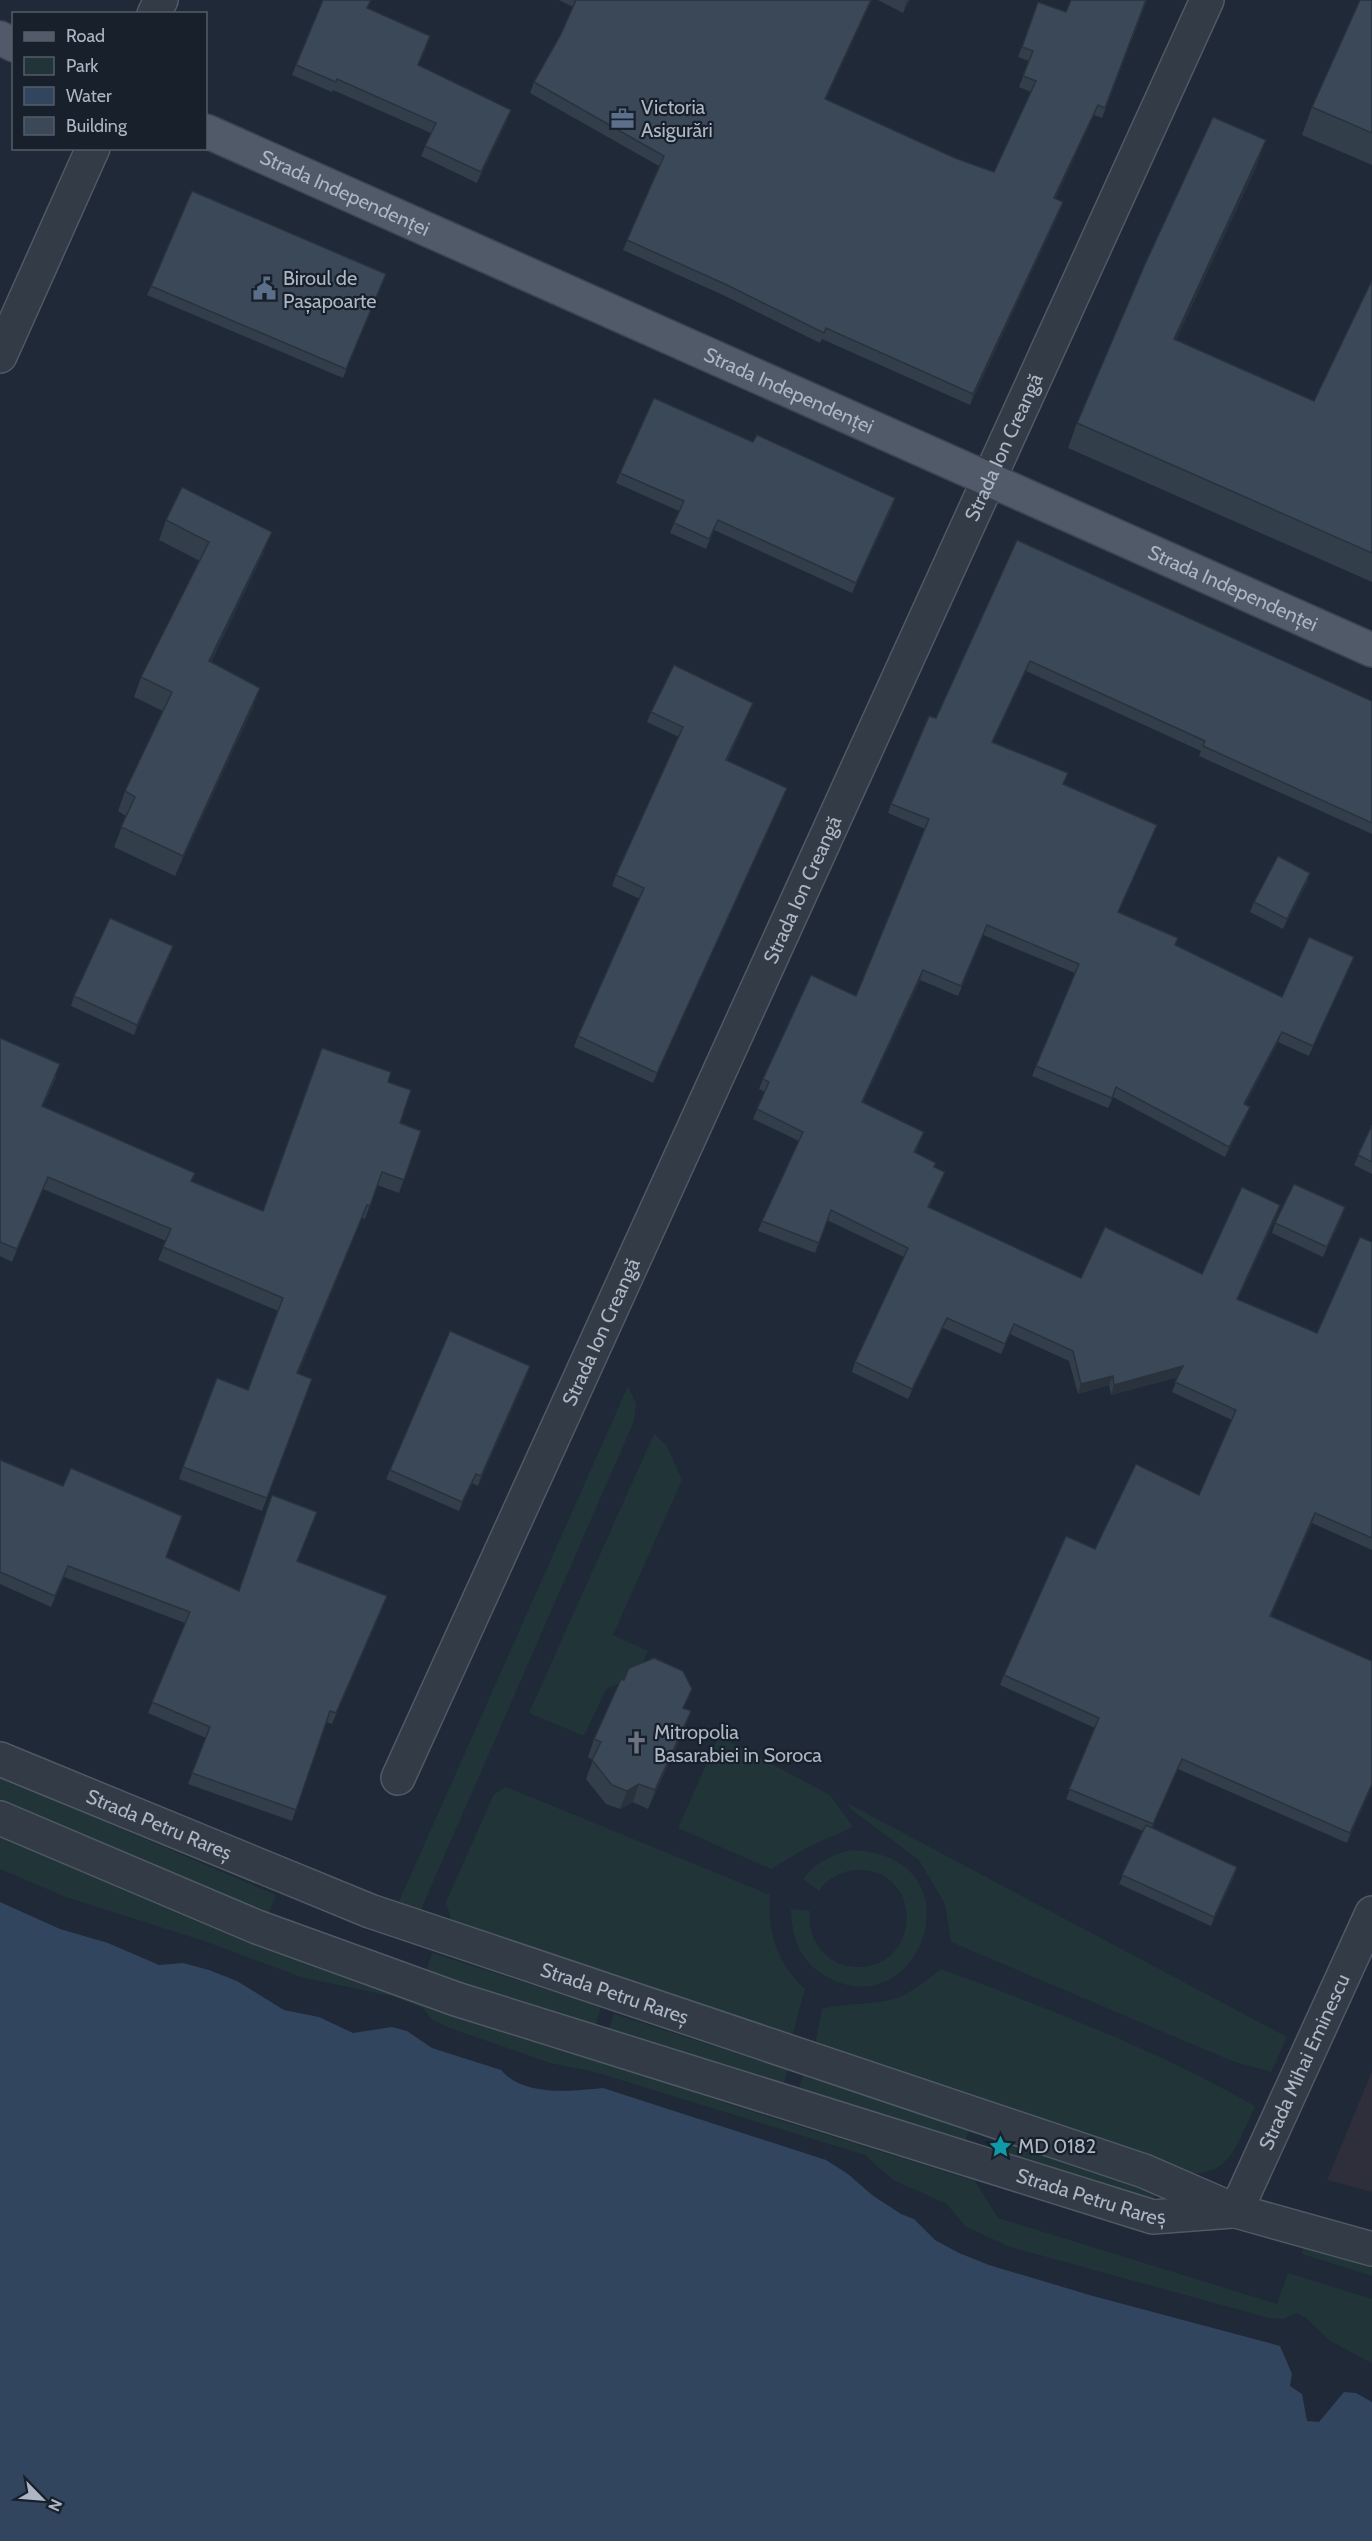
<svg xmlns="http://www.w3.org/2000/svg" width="1372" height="2541" font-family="Cabin,sans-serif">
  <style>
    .medical { fill: #2f2e3b }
    .green { fill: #213538 }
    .water { fill: #32455f }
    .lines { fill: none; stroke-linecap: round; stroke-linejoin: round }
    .minor-casing { stroke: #505965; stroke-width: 36 }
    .major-casing { stroke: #3c4451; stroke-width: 36 }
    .minor { stroke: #333b47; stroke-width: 33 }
    .major { stroke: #505a68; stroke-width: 33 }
    .wall { fill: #333e4b }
    .shaded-wall { fill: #29323d }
    .building { fill: #3b4857; stroke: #29323d; stroke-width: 1.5 }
    .labels { text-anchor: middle; stroke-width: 4.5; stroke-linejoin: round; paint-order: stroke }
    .poi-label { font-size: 20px; fill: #adb6c4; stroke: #18202c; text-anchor: start }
    .street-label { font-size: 20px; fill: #adb6c4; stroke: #18202c }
  </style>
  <rect width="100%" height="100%" fill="#1f2937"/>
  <path class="medical" d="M 1372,2071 L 1372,2192 L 1327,2180 Z"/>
  <g class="green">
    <path d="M 628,1386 L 636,1404 L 634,1421 L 418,1916 L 396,1908 Z"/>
    <path d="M 654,1434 L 666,1445 L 682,1480 L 613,1635 L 648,1651 L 637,1676 L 606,1689 L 584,1736 L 529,1713 Z"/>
    <path d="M 719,1736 L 830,1795 L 853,1827 L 806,1848 L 771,1869 L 678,1828 Z"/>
    <path d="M 0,1777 L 276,1895 L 266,1920 L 0,1808 Z"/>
    <path d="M 506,1787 L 770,1895 C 767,1932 777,1964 805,1989 L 791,2040 L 453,1926 L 446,1902 L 494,1794 Z"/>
    <path d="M 847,1803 L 1287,2037 L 1271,2072 L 1232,2061 L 951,1942 L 945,1904 L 919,1860 L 852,1810 Z"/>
    <path d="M 0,1833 L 535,2037 L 731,2105 L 975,2181 L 998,2218 L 1277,2304 L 1288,2273 L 1372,2299 L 1372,2363 L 1330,2341 L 1306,2318 L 1297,2313 L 1283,2319 L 1269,2318 L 1007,2246 L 965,2226 L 947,2204 L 893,2180 L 865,2155 L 595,2072 L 550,2063 L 450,2028 L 432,2020 L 423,2008 L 392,1996 L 304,1978 L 207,1942 L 66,1897 L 0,1869 Z"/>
    <path d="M 850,1850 C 984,1854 921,2029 827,1977 C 800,1962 792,1938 791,1909 L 810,1911 C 806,1935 823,1962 848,1966 C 921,1978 928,1869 858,1870 C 843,1870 827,1878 819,1891 L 803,1879 C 816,1862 830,1856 850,1850 Z"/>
    <path d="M 432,1953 L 601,2007 L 594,2030 L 425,1975 Z"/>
    <path d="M 941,1969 C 1045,2007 1159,2051 1255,2106 C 1239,2138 1232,2177 1189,2173 L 814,2050 L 822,2009 C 847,2002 873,2006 897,1998 C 913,1992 928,1979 941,1969 Z"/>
    <path d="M 614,2014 L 788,2070 L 782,2088 L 608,2032 Z"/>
    <path d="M 803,2076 L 969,2128 L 965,2143 L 798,2092 Z"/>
    <path d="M 995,2135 L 1157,2191 L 1154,2201 L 989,2153 Z"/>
    <path d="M 1304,2239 L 1372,2259 L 1372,2276 L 1302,2254 Z"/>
  </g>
  <path class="water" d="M 0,1902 L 60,1929 L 108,1943 L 159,1965 L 183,1963 L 209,1970 L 237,1981 L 284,2010 L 319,2017 L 353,2033 L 392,2027 L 407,2031 L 432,2048 L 501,2070 C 524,2097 573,2091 603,2088 L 826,2160 L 848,2174 L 872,2195 L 901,2214 L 914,2219 L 935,2240 L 959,2253 L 989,2265 L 1093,2296 L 1280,2346 L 1292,2374 L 1290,2386 L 1302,2394 L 1307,2421 L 1319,2422 L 1344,2392 L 1356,2393 L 1372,2402 L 1372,2541 L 0,2541 Z"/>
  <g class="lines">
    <defs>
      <g id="minor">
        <path d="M 154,14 L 161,0"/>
        <path d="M 0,356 L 93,148"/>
        <path id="s1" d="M 0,1759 L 370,1911 L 1144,2171 L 1236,2211 L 1372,2249"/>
        <path id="s2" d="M 398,1778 L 1207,0"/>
        <path id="s3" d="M 0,1818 L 257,1927 L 456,1999 L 1153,2217 L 1232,2211"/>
        <path id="s4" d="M 1236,2211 L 1372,1913"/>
      </g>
      <g id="major">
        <path d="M 0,38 L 14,45"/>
        <path id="s5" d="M 206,131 L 1372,650"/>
      </g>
    </defs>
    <use href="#minor" class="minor-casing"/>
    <use href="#major" class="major-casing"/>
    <use href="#minor" class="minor"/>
    <use href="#major" class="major"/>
  </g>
  <g class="wall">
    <path d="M 559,0 L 872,0 L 826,99 L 955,158 L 994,172 L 1031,92 L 1019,87 L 1029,61 L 1018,57 L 1038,2 L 1066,12 L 1147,0 L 1102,118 L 1094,115 L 1055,199 L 1063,202 L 1059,213 L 970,405 L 822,339 L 820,343 L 723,295 L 623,250 L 659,166 L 530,93 L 534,82 L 561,34 L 573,7 Z"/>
    <path d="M 878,0 L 910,0 L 903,13 Z"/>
    <path d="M 1372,0 L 1372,165 L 1302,135 L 1312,107 Z"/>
    <path d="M 368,8 L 427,46 L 418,65 L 507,121 L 477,183 L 421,156 L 431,133 L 333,90 L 332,92 L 292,75 L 296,65 Z"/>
    <path d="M 1257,165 L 1176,340 L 1314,401 L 1372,280 L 1372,582 L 1068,448 L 1077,423 Z"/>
    <path d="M 386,274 L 343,378 L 147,295 L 151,286 Z"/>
    <path d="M 620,473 L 892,508 L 852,593 L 714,530 L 706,549 L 670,533 L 679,511 L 616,483 Z"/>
    <path d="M 166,520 L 264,552 L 211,662 L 253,708 L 175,876 L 114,847 L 126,816 L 118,811 L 125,791 L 163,711 L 134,697 L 141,677 L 200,561 L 159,540 Z"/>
    <path d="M 1017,540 L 1372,701 L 1372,834 L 1199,756 L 1201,751 L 1026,671 L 993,742 L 1063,784 L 1153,835 L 1118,913 L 1176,945 L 1282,997 L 1354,957 L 1350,967 L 1309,1056 L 1278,1042 L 1245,1105 L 1246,1117 L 1225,1157 L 1113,1097 L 1108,1108 L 1032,1076 L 1075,973 L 983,935 L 958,996 L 920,980 L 863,1102 L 920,1142 L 915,1153 L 934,1168 L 945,1172 L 941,1182 L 929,1207 L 1081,1278 L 1202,1274 L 1277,1215 L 1238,1299 L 1317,1333 L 1372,1242 L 1372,1550 L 1312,1523 L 1271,1616 L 1372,1661 L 1372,1786 L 1347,1843 L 1178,1769 L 1152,1828 L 1234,1877 L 1211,1926 L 1119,1884 L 1143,1831 L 1066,1799 L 1095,1728 L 1000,1685 L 1004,1675 L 1095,1549 L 1199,1495 L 1232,1420 L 1172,1392 L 1178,1377 L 1111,1395 L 1109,1385 L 1078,1394 L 1069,1361 L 1010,1334 L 1001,1354 L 943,1328 L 908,1399 L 852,1372 L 855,1362 L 904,1257 L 827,1220 L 815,1253 L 758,1231 L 762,1221 L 799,1141 L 753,1119 L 765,1092 L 759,1089 L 763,1079 L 856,996 L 925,829 L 888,813 L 891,804 L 936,718 Z"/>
    <path d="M 753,703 L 749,713 L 727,761 L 783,798 L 653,1083 L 574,1047 L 578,1036 L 640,899 L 612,886 L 616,875 L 679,737 L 647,722 L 651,712 Z"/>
    <path d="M 1310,873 L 1307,883 L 1283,929 L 1250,912 L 1254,902 Z"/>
    <path d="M 173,946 L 134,1035 L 71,1006 L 74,996 Z"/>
    <path d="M 0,1038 L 56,1077 L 43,1106 L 192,1181 L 263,1211 L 388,1082 L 400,1123 L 421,1131 L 399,1193 L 377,1185 L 365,1219 L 362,1218 L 298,1374 L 312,1379 L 262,1511 L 179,1479 L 183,1467 L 248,1390 L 278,1311 L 158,1260 L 166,1241 L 43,1189 L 12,1262 L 0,1256 Z"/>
    <path d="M 1372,1125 L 1372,1174 L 1354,1165 Z"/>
    <path d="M 1342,1217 L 1323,1257 L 1272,1233 L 1275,1223 Z"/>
    <path d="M 530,1366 L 478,1486 L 472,1483 L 459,1511 L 386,1479 L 390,1470 Z"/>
    <path d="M 0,1460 L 167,1557 L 239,1591 L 298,1561 L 383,1607 L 332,1724 L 326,1722 L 292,1821 L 188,1784 L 206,1738 L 148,1713 L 185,1623 L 64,1577 L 51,1607 L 0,1584 Z"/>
    <path d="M 685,1708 L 691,1711 L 684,1730 L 648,1809 L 633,1802 L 620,1809 L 606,1804 L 586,1779 L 593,1760 L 588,1757 L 594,1739 Z"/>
  </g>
  <g class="shaded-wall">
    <path d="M 871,0 L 872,0 L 821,109 L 825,99 Z"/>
    <path d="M 908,0 L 910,0 L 903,13 L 906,3 Z"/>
    <path d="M 1098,105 L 1094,115 L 1051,209 L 1054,198 Z"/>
    <path d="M 511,110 L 507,121 L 477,183 L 481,172 Z"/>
    <path d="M 1266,140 L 1257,165 L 1165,364 L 1174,339 Z"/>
    <path d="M 1063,202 L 1059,213 L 970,405 L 973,394 Z"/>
    <path d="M 895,498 L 892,508 L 852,593 L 856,583 Z"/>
    <path d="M 272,532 L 264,552 L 201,681 L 209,661 Z"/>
    <path d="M 1030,661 L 1026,671 L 988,752 L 992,742 Z"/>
    <path d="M 260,688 L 253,708 L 175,876 L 183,856 Z"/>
    <path d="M 753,703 L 749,713 L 722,771 L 726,760 Z"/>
    <path d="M 787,788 L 783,798 L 653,1083 L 657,1073 Z"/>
    <path d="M 1157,825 L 1153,835 L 1114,922 L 1118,912 Z"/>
    <path d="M 1310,873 L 1307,883 L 1283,929 L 1287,919 Z"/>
    <path d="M 173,946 L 170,955 L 134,1035 L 137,1025 Z"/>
    <path d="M 1354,957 L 1350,967 L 1309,1056 L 1313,1046 Z"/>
    <path d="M 923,970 L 920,980 L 858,1112 L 862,1102 Z"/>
    <path d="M 1282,1032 L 1278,1042 L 1240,1114 L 1244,1104 Z"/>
    <path d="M 1250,1107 L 1246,1117 L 1225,1157 L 1229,1147 Z"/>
    <path d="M 945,1172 L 941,1182 L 924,1217 L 928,1207 Z"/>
    <path d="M 48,1177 L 43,1189 L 12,1262 L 17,1249 Z"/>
    <path d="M 367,1205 L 362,1218 L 293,1386 L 297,1373 Z"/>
    <path d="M 1280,1205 L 1277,1215 L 1233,1308 L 1237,1299 Z"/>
    <path d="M 1345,1207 L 1342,1217 L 1323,1257 L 1327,1247 Z"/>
    <path d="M 947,1318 L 943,1328 L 908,1399 L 912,1389 Z"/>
    <path d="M 530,1366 L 527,1376 L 478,1486 L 481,1476 Z"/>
    <path d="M 1183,1366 L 1179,1376 L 1111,1395 L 1114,1385 Z"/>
    <path d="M 1113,1376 L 1109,1385 L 1078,1394 L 1081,1384 Z"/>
    <path d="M 476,1474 L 472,1483 L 459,1511 L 462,1502 Z"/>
    <path d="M 1315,1513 L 1312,1523 L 1267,1626 L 1270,1616 Z"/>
    <path d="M 387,1596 L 383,1607 L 332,1724 L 336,1713 Z"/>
    <path d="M 691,1711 L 684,1730 L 648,1809 L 655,1790 Z"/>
    <path d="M 1182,1759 L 1178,1769 L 1149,1834 L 1153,1824 Z"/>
    <path d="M 639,1784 L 633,1802 L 620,1809 L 627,1791 Z"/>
    <path d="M 1372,1784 L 1372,1786 L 1347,1843 L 1350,1833 Z"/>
    <path d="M 1237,1867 L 1234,1877 L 1211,1926 L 1214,1917 Z"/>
  </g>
  <g class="building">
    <path d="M 323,0 L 371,0 L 367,8 L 430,36 L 418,65 L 511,110 L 481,172 L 425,146 L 436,123 L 337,79 L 336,82 L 296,65 Z"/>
    <path d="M 576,0 L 871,0 L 825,99 L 955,158 L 994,172 L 1036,81 L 1023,76 L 1033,51 L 1022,47 L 1038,2 L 1066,12 L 1071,0 L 1146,0 L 1105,108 L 1098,105 L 1054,198 L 1063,202 L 973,394 L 826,328 L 824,333 L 727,285 L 627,240 L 664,156 L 534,82 L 561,34 Z"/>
    <path d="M 1360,0 L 1372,0 L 1372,133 L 1312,107 Z"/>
    <path d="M 1213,117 L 1266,140 L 1174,339 L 1314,401 L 1372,280 L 1372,553 L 1077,423 L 1145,264 Z"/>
    <path d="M 192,191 L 386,274 L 346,369 L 151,286 Z"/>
    <path d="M 654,398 L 753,442 L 757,435 L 895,498 L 856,583 L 718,520 L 709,539 L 674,523 L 684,501 L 620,473 Z"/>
    <path d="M 182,487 L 272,532 L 209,661 L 260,688 L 183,856 L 121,827 L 135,797 L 125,791 L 172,692 L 141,677 L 209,542 L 166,520 Z"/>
    <path d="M 1017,540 L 1372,701 L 1372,823 L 1203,746 L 1205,741 L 1030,661 L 992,742 L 1068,773 L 1063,784 L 1157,825 L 1118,912 L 1178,938 L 1175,945 L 1282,997 L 1309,937 L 1354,957 L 1313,1046 L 1282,1032 L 1244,1104 L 1250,1107 L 1229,1147 L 1116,1087 L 1112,1098 L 1036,1066 L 1079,964 L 987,925 L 961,986 L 923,970 L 862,1102 L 924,1132 L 914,1152 L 936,1163 L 934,1167 L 945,1172 L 928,1207 L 1081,1278 L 1105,1227 L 1202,1274 L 1242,1187 L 1280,1205 L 1237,1299 L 1317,1333 L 1360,1237 L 1372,1242 L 1372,1538 L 1315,1513 L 1270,1616 L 1372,1661 L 1372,1784 L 1350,1833 L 1182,1759 L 1153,1824 L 1069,1789 L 1099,1718 L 1004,1675 L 1066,1536 L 1095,1549 L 1136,1464 L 1199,1495 L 1236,1410 L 1175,1382 L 1183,1366 L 1114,1385 L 1113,1376 L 1081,1384 L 1073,1351 L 1014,1324 L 1005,1344 L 947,1318 L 912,1389 L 855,1362 L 908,1248 L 831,1210 L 819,1243 L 762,1221 L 803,1132 L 757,1109 L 769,1082 L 763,1079 L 811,975 L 856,996 L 929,819 L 891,804 L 929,716 L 936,718 Z"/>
    <path d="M 674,665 L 753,703 L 726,760 L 787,788 L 657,1073 L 578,1036 L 644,888 L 616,875 L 683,727 L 651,712 Z"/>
    <path d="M 1278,856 L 1310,873 L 1287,919 L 1254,902 Z"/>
    <path d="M 110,918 L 173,946 L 137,1025 L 74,996 Z"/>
    <path d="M 0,1038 L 60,1064 L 42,1106 L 195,1173 L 191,1181 L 263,1211 L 322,1048 L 391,1072 L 388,1082 L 411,1090 L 400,1123 L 421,1131 L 404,1180 L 382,1172 L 370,1206 L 367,1205 L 297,1373 L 312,1379 L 267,1498 L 183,1467 L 217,1378 L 248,1390 L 283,1298 L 163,1247 L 171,1229 L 48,1177 L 17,1249 L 0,1242 Z"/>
    <path d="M 1372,1125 L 1372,1162 L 1358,1155 Z"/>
    <path d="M 1294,1184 L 1345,1207 L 1327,1247 L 1275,1223 Z"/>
    <path d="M 450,1331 L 530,1366 L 481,1476 L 476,1474 L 462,1502 L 390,1470 Z"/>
    <path d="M 0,1460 L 63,1486 L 71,1468 L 182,1516 L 166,1557 L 239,1591 L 272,1495 L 317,1512 L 297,1561 L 387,1596 L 336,1713 L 330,1711 L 296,1810 L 192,1773 L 210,1727 L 152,1702 L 190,1612 L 68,1566 L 55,1596 L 0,1572 Z"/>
    <path d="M 654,1658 L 683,1671 L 692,1689 L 683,1708 L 691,1711 L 655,1790 L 639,1784 L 627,1791 L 612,1785 L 592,1760 L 601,1742 L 594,1739 L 621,1679 L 624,1680 L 629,1668 Z"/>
    <path d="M 1146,1825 L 1237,1867 L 1214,1917 L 1122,1875 Z"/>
  </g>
  <defs>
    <symbol id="office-bare" viewBox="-9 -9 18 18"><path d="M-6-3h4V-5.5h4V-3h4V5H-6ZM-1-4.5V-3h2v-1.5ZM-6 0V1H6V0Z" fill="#5c6f8a" stroke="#18202c" stroke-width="2.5" paint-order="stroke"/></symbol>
    <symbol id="civic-bare" viewBox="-9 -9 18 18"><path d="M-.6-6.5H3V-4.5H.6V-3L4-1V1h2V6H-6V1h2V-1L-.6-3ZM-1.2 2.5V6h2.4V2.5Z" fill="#5c6f8a" stroke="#18202c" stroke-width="2.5" paint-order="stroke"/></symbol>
    <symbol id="church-bare" viewBox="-9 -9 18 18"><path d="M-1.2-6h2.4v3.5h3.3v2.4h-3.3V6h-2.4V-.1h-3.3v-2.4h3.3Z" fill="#6b7280" stroke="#18202c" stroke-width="2.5" paint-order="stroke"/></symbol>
    <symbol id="sight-bare" viewBox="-9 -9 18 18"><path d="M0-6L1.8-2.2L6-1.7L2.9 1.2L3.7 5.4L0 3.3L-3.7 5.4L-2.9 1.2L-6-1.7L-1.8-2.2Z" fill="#0f9aa8" stroke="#18202c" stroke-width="2.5" paint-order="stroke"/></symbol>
  </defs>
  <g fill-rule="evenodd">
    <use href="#office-bare" x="606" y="102" width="33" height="33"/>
    <use href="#civic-bare" x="248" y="272" width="33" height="33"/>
    <use href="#church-bare" x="620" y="1726" width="33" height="33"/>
    <use href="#sight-bare" x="984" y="2130" width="33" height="33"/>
  </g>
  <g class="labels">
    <g class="poi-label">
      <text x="641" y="114">Victoria<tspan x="641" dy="23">Asigurări</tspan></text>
      <text x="283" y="285">Biroul de<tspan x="283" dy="23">Pașapoarte</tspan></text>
      <text x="654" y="1739">Mitropolia<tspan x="654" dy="23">Basarabiei in Soroca</tspan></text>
      <text x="1018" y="2153">MD 0182</text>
    </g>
    <g class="street-label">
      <text dy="7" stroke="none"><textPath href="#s5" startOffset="152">Strada Independenței</textPath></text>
      <text dy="7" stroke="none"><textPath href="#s5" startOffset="638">Strada Independenței</textPath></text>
      <text dy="7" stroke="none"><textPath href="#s2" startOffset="1462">Strada Ion Creangă</textPath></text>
      <text dy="7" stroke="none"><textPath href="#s5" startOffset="1124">Strada Independenței</textPath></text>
      <text dy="7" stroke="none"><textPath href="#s2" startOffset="976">Strada Ion Creangă</textPath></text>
      <text dy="7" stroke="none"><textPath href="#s2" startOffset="490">Strada Ion Creangă</textPath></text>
      <text dy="7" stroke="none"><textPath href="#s1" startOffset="172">Strada Petru Rareș</textPath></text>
      <text dy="7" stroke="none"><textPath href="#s1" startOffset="658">Strada Petru Rareș</textPath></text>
      <text dy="7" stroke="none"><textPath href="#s4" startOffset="164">Strada Mihai Eminescu</textPath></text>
      <text dy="7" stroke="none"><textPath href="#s3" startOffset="1156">Strada Petru Rareș</textPath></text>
    </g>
  </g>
  <rect x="12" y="12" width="195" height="138" fill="#18202c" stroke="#545c69" stroke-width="1.5"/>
  <rect x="24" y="32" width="30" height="9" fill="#505a68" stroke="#545c69" stroke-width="1.5"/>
  <text x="66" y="42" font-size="18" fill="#adb6c4">Road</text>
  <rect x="24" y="57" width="30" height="18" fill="#213538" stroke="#545c69" stroke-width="1.5"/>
  <text x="66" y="72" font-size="18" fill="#adb6c4">Park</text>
  <rect x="24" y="87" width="30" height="18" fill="#32455f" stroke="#545c69" stroke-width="1.5"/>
  <text x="66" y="102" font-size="18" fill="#adb6c4">Water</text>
  <rect x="24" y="117" width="30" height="18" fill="#3b4857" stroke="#545c69" stroke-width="1.5"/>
  <text x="66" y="132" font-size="18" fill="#adb6c4">Building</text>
  <g transform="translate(42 2499) rotate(115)" stroke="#18202c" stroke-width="4.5" paint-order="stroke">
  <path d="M0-4.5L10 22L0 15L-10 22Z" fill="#adb6c4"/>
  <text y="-9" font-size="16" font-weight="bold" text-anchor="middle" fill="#adb6c4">N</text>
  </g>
</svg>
